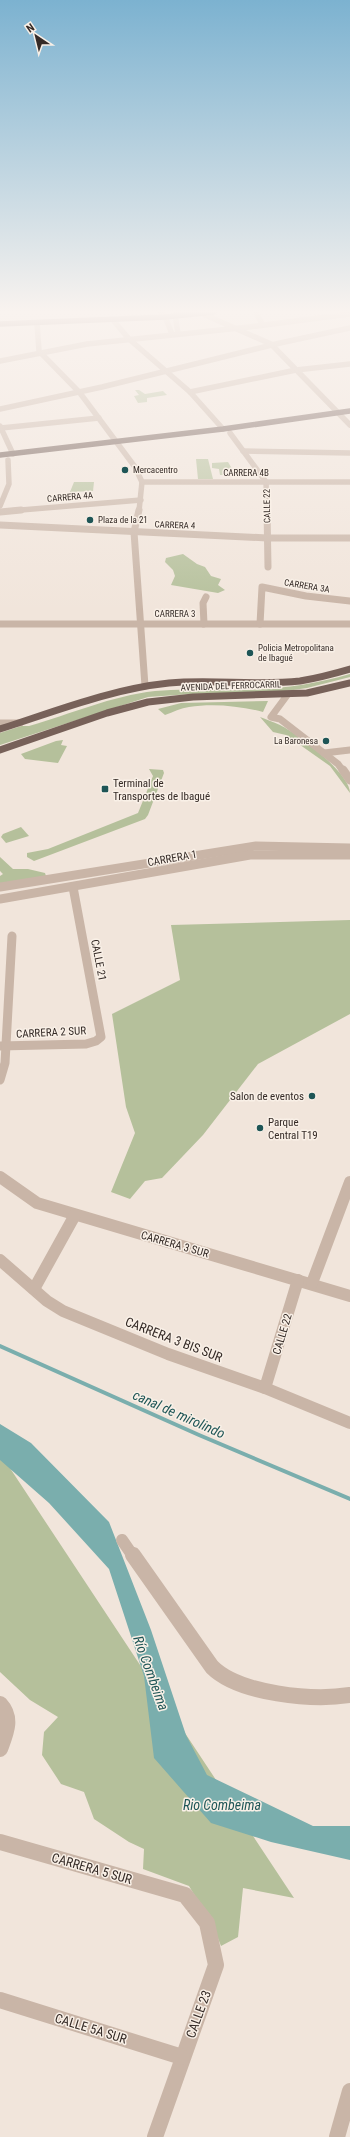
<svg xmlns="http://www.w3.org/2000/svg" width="350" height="2137" font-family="'Roboto Condensed',sans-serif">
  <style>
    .green { fill: #b5c09b }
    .water { fill: #7aaead }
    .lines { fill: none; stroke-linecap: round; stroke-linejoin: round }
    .stream { stroke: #7aaead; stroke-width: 4 }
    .minor-far4 { stroke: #c9b5a7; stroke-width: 5.5 }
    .minor-far3 { stroke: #c9b5a7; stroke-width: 7 }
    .minor-far2 { stroke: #c9b5a7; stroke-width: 9 }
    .minor-far1 { stroke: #c9b5a7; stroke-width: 12 }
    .minor { stroke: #c9b5a7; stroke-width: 16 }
    .major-far1 { stroke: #776159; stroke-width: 5.5 }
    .major { stroke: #776159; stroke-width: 7 }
    .poi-dot { fill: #1e5556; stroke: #f9f0e7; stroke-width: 1.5 }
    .labels { text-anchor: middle; stroke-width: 3; stroke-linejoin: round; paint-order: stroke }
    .far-poi-label { font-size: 9px; fill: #352b27; stroke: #f9f0e7; text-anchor: start }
    .far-street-label { font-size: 9px; fill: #352b27; stroke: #f9f0e7 }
    .poi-label { font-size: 11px; fill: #352b27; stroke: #f9f0e7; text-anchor: start }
    .street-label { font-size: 11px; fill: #352b27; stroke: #f9f0e7 }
    .near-street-label { font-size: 13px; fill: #352b27; stroke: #f9f0e7 }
    .near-water-label { font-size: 14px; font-style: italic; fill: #1e5556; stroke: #f9f0e7 }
  </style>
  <rect width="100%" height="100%" fill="#f1e5db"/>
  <g class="green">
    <path d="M 135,390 L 139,390 L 145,394 L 163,391 L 167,395 L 147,398 L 147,402 L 138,403 L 134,396 L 139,395 Z"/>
    <path d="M 196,459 L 208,459 L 213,479 L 198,479 Z"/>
    <path d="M 228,462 L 234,472 L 228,475 L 220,475 L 219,469 L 212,468 L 212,463 Z"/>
    <path d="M 74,482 L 94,482 L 93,491 L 70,492 Z"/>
    <path d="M 183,554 L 197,564 L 205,567 L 211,576 L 221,579 L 218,585 L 225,590 L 218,593 L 171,585 L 175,576 L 173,570 L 165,562 L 166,558 Z"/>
    <path d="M 350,674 L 350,677 L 307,688 L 279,692 L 191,694 L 148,697 L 0,745 L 0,733 L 21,726 L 29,726 C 71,714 111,696 155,691 C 185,688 215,691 245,690 C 281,689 316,684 350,674 Z"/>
    <path d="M 268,701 L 263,712 C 240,706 213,703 189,707 C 181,708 173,712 165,715 L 158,709 L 181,703 Z"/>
    <path d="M 260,717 C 266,719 273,722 280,725 C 298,734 350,773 350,793 L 330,766 L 286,735 L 273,732 Z"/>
    <path d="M 63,740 L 61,745 L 67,746 L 58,763 L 25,759 L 21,754 L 56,741 Z"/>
    <path d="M 149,769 L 163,770 L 164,773 L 148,815 L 145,819 L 34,861 L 27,857 L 27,853 L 48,849 L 138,813 L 153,776 Z"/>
    <path d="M 21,827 L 29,836 L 6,843 L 1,837 L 3,834 Z"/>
    <path d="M 0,857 L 13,869 L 28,869 L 45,873 L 47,879 L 0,887 L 0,876 L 3,874 L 0,871 Z"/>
    <path d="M 350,920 L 350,1014 L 258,1064 L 203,1135 L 162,1178 L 145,1181 L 130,1199 L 111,1192 L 135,1133 L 126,1107 L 112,1014 L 180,980 L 171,925 Z"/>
    <path d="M 0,1453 L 294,1898 L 243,1888 L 238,1937 L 221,1946 L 214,1928 L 189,1886 L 143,1869 L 144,1849 L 129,1842 L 94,1819 L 84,1792 L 61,1784 L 42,1755 L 44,1732 L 58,1717 L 30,1700 L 0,1672 Z"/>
  </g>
  <path class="water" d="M 0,1424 L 31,1443 L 109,1522 L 151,1630 L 186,1735 L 207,1775 L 313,1826 L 350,1826 L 350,1860 L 271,1842 L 211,1823 L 154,1758 L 144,1676 L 109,1569 L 49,1503 L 0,1460 Z"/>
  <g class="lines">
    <path class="stream" d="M 0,1346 L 199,1435 L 350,1499"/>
    <g class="minor-far4">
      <path d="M 160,312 L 164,314 L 172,334"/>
      <path d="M 256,312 L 262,324"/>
      <path d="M 175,314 L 178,334"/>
      <path d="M 203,314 L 271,344 L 350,425"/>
      <path d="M 113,320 L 129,339 L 190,392 L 223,429"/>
      <path d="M 37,323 L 39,351 L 80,393 L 135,467 L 142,482 L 139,511"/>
      <path d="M 0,361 L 87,344 L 249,327 L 350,314"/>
      <path d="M 190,392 L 296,370 L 350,364"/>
      <path d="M 0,409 L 102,387 L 280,343 L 350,328"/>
      <path d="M 0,426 L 13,454"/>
      <path d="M 1,428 L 99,418"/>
      <path d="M 230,433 L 266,482 L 267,511"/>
      <path d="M 243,451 L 350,453"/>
      <path d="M 142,482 L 350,482"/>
      <path d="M 0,506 L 9,484 L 8,460"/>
      <path d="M 9,511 L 141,500"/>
    </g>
    <g class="minor-far3">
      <path d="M 139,510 L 134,532 L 145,686"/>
      <path d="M 267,510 L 268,567"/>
      <path d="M 0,512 L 21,510"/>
      <path d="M 0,525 L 267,538 L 350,538"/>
      <path d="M 0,624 L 350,624"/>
      <path d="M 204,624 L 203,603 L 206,597"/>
      <path d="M 260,624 L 262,587 L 306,596 L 350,601"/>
      <path d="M 288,694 L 271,717 L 280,719 L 338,764 L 343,771"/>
      <path d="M 0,723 L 20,723"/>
      <path d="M 324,753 L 350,750"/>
    </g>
    <g class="minor-far2">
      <path d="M 343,770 L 350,780"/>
      <path d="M 0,887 L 256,846 L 350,848"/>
      <path d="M 0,899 L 250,855 L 350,855"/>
      <path d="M 0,1046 L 86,1044 L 96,1041 L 101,1037 L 73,887"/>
      <path d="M 0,1080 L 5,1063 L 12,936"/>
    </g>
    <g class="minor-far1">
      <path d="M 0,1177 L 37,1203 L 350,1296"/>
      <path d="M 0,1260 L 47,1301 L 63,1311 L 168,1354 L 265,1388 L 350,1423"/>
      <path d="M 312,1283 L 350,1182"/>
      <path d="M 34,1289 L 75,1215"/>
      <path d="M 265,1388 L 298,1280"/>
      <path d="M 122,1540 L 133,1556"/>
    </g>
    <g class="minor">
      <path d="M 133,1555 L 212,1667 C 239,1694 313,1701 350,1695"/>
      <path d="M 0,1704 C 13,1718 6,1733 0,1749"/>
      <path d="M 0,1842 L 185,1895 L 207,1923 L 216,1965 L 155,2137"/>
      <path d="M 0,2000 L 182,2057"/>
      <path d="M 337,2137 L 350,2091"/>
    </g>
    <g class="major-far1">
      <path d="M 0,324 L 165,317 L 214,312"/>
      <path d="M 0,455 L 223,429 L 350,411"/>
    </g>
    <g class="major">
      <path d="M 0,729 C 56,711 111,689 169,683 C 213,679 257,686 300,681 C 317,678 333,674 350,669"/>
      <path d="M 0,750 L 107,713 L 148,702 L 193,697 L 307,693 L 350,683"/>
    </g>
  </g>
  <linearGradient id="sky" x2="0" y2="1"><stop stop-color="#7cb2d0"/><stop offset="0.51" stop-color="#f9f3ef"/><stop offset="1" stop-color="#f9f3ef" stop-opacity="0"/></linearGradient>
  <rect width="350" height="611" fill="url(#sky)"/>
  <g class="poi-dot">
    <circle cx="125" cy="470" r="4"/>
    <circle cx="90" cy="520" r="4"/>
    <circle cx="250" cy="653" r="4"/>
    <circle cx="326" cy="741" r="4"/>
    <rect x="101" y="785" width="8" height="8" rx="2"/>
    <circle cx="312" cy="1096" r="4"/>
    <circle cx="260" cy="1128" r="4"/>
  </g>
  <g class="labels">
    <g class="far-poi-label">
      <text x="133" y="473">Mercacentro</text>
      <text x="98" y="523">Plaza de la 21</text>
      <text x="258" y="651">Policia Metropolitana<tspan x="258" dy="10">de Ibagué</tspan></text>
      <text x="318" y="744" text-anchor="end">La Baronesa</text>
    </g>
    <g class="far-street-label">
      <text x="246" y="476">CARRERA 4B</text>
      <text transform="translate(70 497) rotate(-5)" y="3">CARRERA 4A</text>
      <text transform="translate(267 506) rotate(-91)" y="3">CALLE 22</text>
      <text transform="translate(175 525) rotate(2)" y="3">CARRERA 4</text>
      <text transform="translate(307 586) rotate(9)" y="3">CARRERA 3A</text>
      <text x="175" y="617">CARRERA 3</text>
      <text transform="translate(231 686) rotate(-2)" y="3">AVENIDA DEL FERROCARRIL</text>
    </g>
    <g class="poi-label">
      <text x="113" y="787">Terminal de<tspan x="113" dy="13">Transportes de Ibagué</tspan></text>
      <text x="304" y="1100" text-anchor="end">Salon de eventos</text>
      <text x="268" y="1126">Parque<tspan x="268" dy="13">Central T19</tspan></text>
    </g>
    <g class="street-label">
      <text transform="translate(172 858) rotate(-10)" y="4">CARRERA 1</text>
      <text transform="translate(99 960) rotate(79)" y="4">CALLE 21</text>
      <text transform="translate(51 1032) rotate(-3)" y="4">CARRERA 2 SUR</text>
      <text transform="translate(175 1244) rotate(16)" y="4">CARRERA 3 SUR</text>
      <text transform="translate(282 1334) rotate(-73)" y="4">CALLE 22</text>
    </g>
    <g class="near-street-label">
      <text transform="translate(174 1339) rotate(21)" y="5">CARRERA 3 BIS SUR</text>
      <text transform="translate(92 1868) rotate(16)" y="5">CARRERA 5 SUR</text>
      <text transform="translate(198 2014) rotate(-70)" y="5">CALLE 23</text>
      <text transform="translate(91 2028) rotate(17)" y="5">CALLE 5A SUR</text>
    </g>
    <g class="near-water-label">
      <text transform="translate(179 1414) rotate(24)" y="5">canal de mirolindo</text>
      <text transform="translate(151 1673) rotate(70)" y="5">Río Combeima</text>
      <text x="222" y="1810">Rio Combeima</text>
    </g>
  </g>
  <g transform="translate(36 36) rotate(325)" stroke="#f9f0e7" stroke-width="3" paint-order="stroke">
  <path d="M0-3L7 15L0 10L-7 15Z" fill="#352b27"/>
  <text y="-6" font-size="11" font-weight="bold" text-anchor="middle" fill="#352b27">N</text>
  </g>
</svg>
